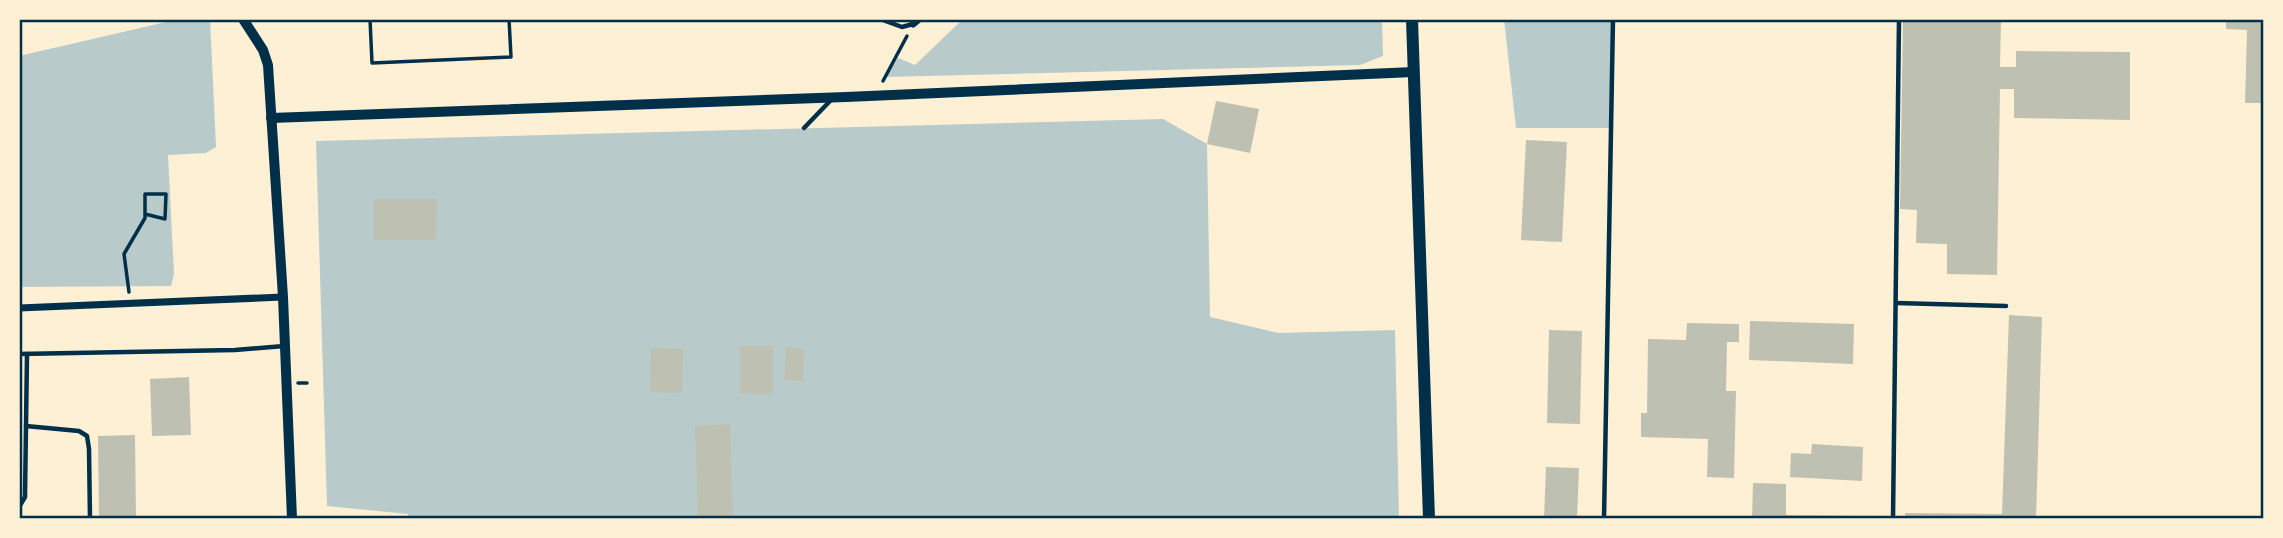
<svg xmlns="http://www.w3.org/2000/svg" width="2283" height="538" font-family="'Fira Sans',sans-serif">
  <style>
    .green { fill: #b9caca }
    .building { fill: #bec0b2 }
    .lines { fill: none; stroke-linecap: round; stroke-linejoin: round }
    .path { stroke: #003049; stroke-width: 3.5 }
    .service { stroke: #003049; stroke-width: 4.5 }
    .minor { stroke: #003049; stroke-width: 7 }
    .tertiary { stroke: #003049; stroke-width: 10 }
    .secondary { stroke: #003049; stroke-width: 12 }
    .neatline { fill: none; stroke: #003049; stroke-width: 2.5 }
  </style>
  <rect width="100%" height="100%" fill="#fdf0d5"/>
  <g class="green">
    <path d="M 179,19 L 210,19 L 216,147 L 206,153 L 168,155 L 174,274 L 171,286 L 19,287 L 19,56 Z"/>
    <path d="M 963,19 L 1382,19 L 1383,56 L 1360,65 L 885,77 L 898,58 L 915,65 Z"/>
    <path d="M 1504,19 L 1613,19 L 1611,128 L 1516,128 Z"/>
    <path d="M 1163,119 L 1207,144 L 1210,317 L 1278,333 L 1395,330 L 1399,519 L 409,519 L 408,514 L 327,506 L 316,141 Z"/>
  </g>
  <g class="building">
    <path d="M 1903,19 L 2001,19 L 2000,67 L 2016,67 L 2016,51 L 2130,52 L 2130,120 L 2014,118 L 2014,89 L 2000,89 L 1997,275 L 1947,274 L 1947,244 L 1916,243 L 1917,210 L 1900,209 Z"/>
    <path d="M 2226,19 L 2264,19 L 2264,103 L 2245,103 L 2247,30 L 2226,29 Z"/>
    <path d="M 1216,101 L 1259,109 L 1250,153 L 1207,144 Z"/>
    <path d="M 1526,140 L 1567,142 L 1562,242 L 1521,240 Z"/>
    <path d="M 374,199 L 437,199 L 436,240 L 374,240 Z"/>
    <path d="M 2009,315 L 2042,317 L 2036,519 L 1905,519 L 1905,513 L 2002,514 Z"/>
    <path d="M 1750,321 L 1854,324 L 1853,364 L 1749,360 Z"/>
    <path d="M 1687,323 L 1739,324 L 1739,342 L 1727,342 L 1726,391 L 1736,391 L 1734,478 L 1707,477 L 1708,439 L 1641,437 L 1641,413 L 1647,413 L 1648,339 L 1686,340 Z"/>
    <path d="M 1549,330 L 1582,331 L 1580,424 L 1547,423 Z"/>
    <path d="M 740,346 L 773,346 L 773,394 L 740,393 Z"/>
    <path d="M 786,347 L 804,349 L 803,381 L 784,380 Z"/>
    <path d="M 651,348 L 683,349 L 682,393 L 650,392 Z"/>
    <path d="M 189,377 L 191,435 L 152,436 L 150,379 Z"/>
    <path d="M 730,424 L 733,519 L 698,519 L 695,426 Z"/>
    <path d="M 135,435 L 136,519 L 99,519 L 98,436 Z"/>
    <path d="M 1812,444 L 1863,447 L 1862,481 L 1790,477 L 1791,453 L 1811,454 Z"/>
    <path d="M 1546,467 L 1579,468 L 1577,519 L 1544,519 Z"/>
    <path d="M 1753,483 L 1786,484 L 1786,515 L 1879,516 L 1879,519 L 1752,519 Z"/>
  </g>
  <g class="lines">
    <g class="path">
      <path d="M 370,19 L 372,63 L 511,57 L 509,19"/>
      <path d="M 883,81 L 907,36"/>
      <path d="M 129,292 L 124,254 L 145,218 L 145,194 L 166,194 L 165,219 L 145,214"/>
      <path d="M 298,383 L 307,383"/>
    </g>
    <g class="service">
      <path d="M 880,19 L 902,27 L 913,24"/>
      <path d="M 804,128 L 830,101"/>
      <path d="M 1896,303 L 2006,306"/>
      <path d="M 19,354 L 235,350 L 284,346"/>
      <path d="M 26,426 L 79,431 L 87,436 L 89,449 L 90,519"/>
      <path d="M 19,507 L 25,497 L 27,354"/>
      <path d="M 1604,519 L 1613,19"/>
      <path d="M 1893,519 L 1899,19"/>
      <path d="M 2263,519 L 2264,517"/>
    </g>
    <g class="minor">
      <path d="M 913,24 L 919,19"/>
      <path d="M 19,308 L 283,297"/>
    </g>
    <g class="tertiary">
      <path d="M 243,19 L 263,50 L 268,65 L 283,297 L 292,519"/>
      <path d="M 271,118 L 846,97 L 1414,72"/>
    </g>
    <path class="secondary" d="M 1412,19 L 1429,519"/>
  </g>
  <rect width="2283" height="538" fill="none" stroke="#fdf0d5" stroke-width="42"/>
  <rect x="21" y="21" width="2241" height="496" class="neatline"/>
</svg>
